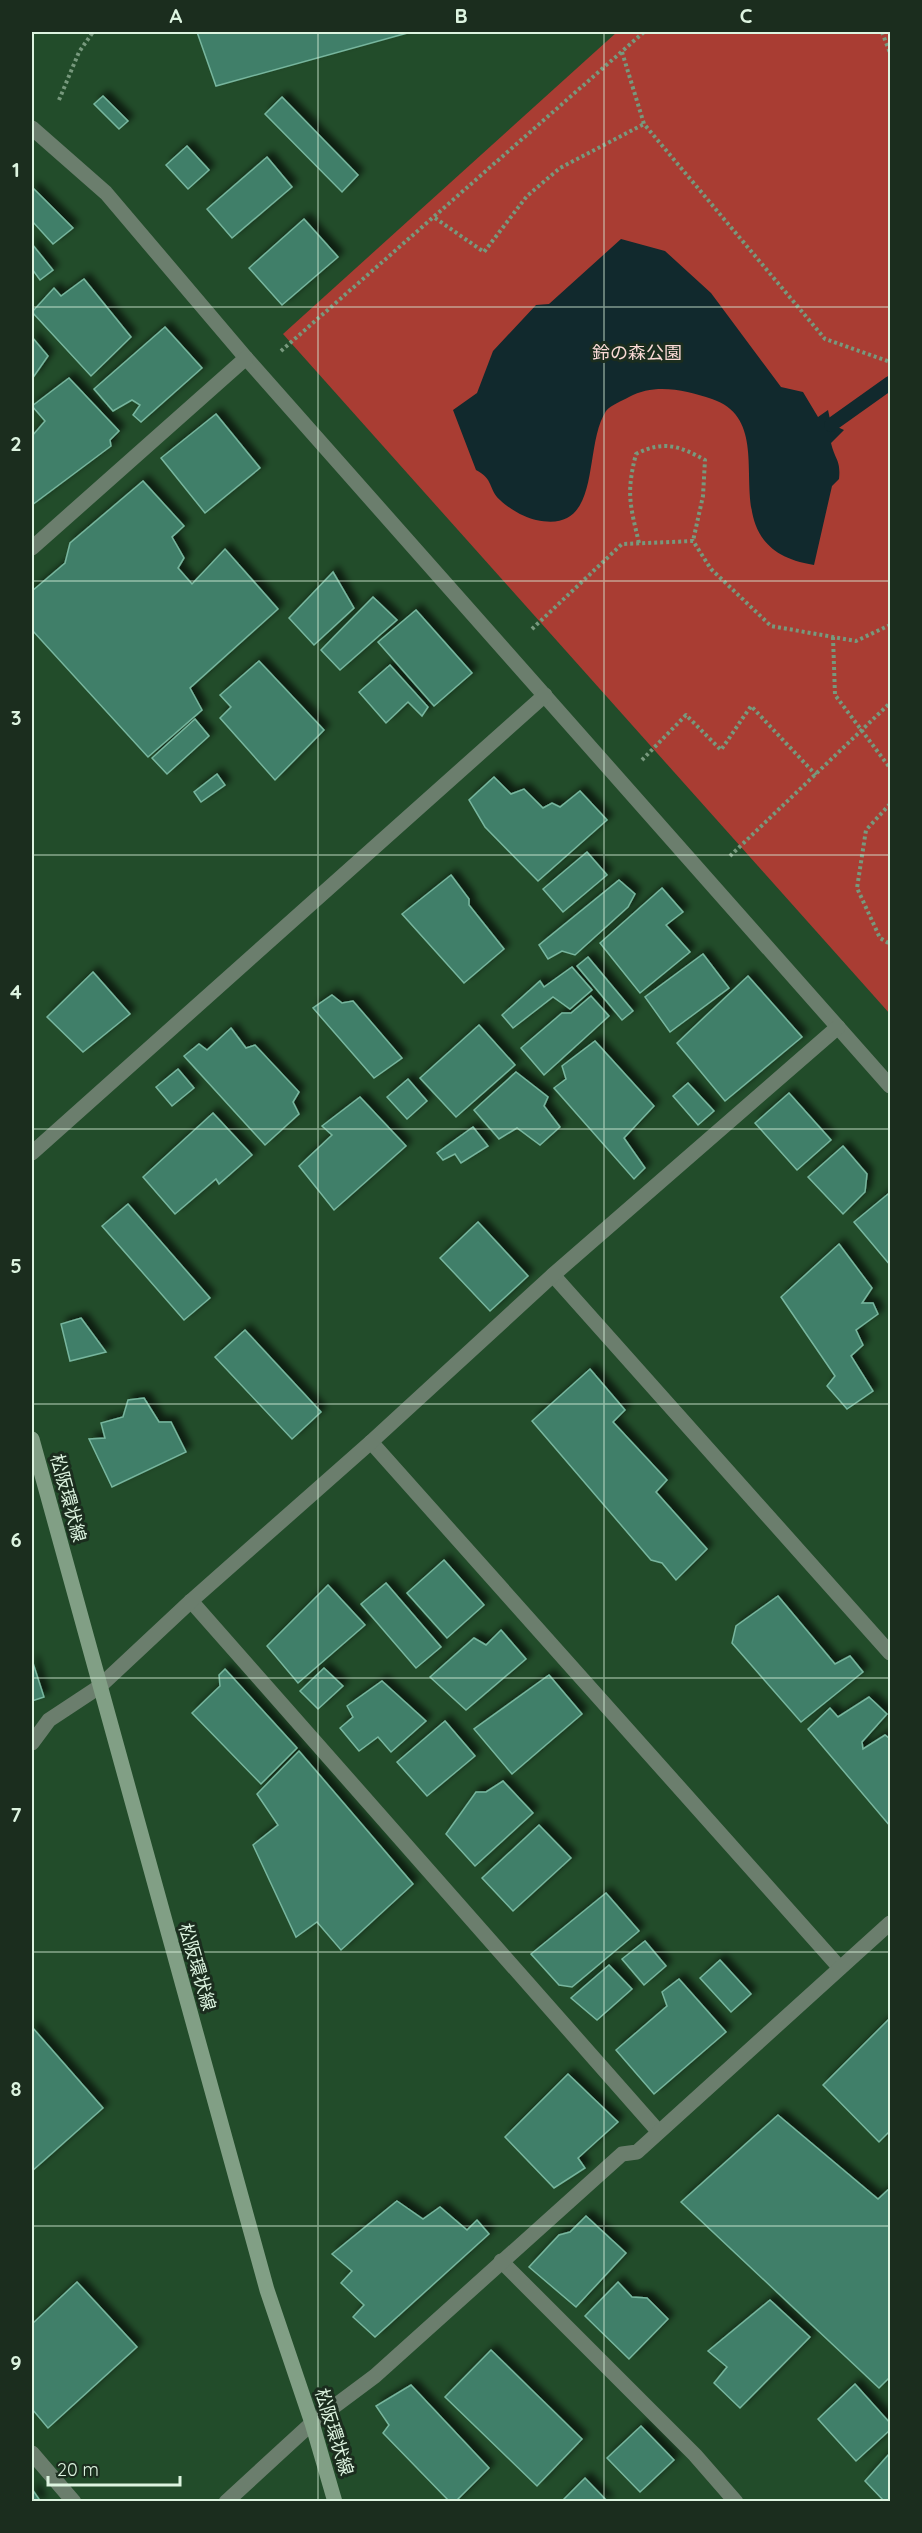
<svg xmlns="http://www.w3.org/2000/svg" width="922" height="2533" font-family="Quicksand,'Noto Sans JP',sans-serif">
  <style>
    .green { fill: #a93d33 }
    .water { fill: #11292d }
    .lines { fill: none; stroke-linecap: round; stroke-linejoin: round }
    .stream { stroke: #11292d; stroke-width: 14 }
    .building { fill: #407f69; stroke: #77b69e; stroke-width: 1.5; filter: url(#shadow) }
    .path { stroke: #77997d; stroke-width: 4; stroke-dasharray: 3 3; stroke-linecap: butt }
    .minor { stroke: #6b7e6d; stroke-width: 15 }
    .secondary { stroke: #819f85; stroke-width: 15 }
    .grid { fill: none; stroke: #ddf4e0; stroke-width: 1.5; stroke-opacity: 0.55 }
    .labels { text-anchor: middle; stroke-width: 6; stroke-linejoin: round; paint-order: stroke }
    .park-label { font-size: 18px; fill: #fadad5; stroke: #1b2d1e }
    .street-label { font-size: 18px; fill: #ddf4e0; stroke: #1b2d1e }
    .neatline { fill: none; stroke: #ddf4e0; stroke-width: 2 }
    .grid-label { font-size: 20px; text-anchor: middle; font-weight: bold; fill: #ddf4e0 }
  </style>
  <defs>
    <filter id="shadow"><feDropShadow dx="5.5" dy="-5.5" stdDeviation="3" flood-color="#0009"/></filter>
  </defs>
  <rect width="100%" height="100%" fill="#224c2a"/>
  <path class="green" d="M 617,32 L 890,32 L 890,1014 L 283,334 Z"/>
  <path class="water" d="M 621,239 L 665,251 L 711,293 L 781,387 L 803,392 L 818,417 L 828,410 L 831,424 L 844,430 L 831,443 C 835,460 841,460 839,479 L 832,486 L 814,565 C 699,547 791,426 712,399 C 685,390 655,383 629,397 C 622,401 611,405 606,411 C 582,448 604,535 536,520 C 525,518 508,508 500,500 C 488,489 494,479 476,470 L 453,410 L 477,393 L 493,351 L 536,305 L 549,304 Z"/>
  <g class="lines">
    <path class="stream" d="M 831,425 L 890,383"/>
  </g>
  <g class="building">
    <path d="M 197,32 L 411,32 L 216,86 Z"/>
    <path d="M 103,96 L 128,121 L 119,129 L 94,104 Z"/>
    <path d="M 282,97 L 358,175 L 342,192 L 265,114 Z"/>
    <path d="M 187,146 L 209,170 L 188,189 L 166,165 Z"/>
    <path d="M 267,157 L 292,187 L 232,238 L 207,209 Z"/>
    <path d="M 32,187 L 73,228 L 53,244 L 32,221 Z"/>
    <path d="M 304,219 L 338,257 L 282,305 L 249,268 Z"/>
    <path d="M 32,244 L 53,270 L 40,280 L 32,269 Z"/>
    <path d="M 84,279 L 131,337 L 91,376 L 32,312 L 54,288 L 61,296 Z"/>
    <path d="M 165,327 L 202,368 L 141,422 L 133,415 L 140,405 L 132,400 L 113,411 L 94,389 Z"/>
    <path d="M 32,337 L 48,356 L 32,379 Z"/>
    <path d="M 69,378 L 119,431 L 110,440 L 111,446 L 32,505 L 32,436 L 45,421 L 32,406 Z"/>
    <path d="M 216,414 L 260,468 L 205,513 L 161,458 Z"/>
    <path d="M 143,481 L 184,526 L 172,537 L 184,558 L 178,568 L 192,584 L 225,549 L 278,609 L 190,688 L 202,710 L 148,757 L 32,630 L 32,591 L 65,563 L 70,543 Z"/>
    <path d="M 333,572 L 354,608 L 314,645 L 289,618 Z"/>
    <path d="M 373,597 L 397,620 L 340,670 L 321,650 Z"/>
    <path d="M 416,610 L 472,673 L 434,706 L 378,642 Z"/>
    <path d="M 259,661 L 324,730 L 275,780 L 220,718 L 231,707 L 220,695 Z"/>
    <path d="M 390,665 L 428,707 L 422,716 L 408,702 L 386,723 L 359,692 Z"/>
    <path d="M 195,719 L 209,736 L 167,774 L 152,758 Z"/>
    <path d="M 217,774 L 225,785 L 201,802 L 194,792 Z"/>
    <path d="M 494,777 L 511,794 L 524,789 L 543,808 L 552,803 L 560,807 L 580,791 L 607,820 L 538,881 L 485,827 L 469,800 Z"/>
    <path d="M 587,852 L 607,875 L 563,912 L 543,889 Z"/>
    <path d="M 451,875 L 469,899 L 469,905 L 504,949 L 464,983 L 402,914 Z"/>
    <path d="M 619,880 L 635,894 L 628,907 L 575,955 L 562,951 L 548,959 L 539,945 Z"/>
    <path d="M 662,888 L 683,912 L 666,925 L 690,952 L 640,993 L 600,943 Z"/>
    <path d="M 703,954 L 729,988 L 670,1032 L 645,997 Z"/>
    <path d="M 588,957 L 633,1011 L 622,1020 L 577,966 Z"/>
    <path d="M 572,967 L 592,990 L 570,1009 L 553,997 L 513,1028 L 502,1015 L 540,981 L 544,987 Z"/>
    <path d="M 93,972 L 130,1014 L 83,1052 L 47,1017 Z"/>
    <path d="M 748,976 L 802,1037 L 725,1101 L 677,1043 Z"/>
    <path d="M 332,995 L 342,1003 L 353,1001 L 402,1058 L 374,1078 L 313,1008 Z"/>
    <path d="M 591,996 L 609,1016 L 544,1075 L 521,1048 L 562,1013 L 571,1013 Z"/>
    <path d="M 479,1025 L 515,1065 L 456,1117 L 420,1078 Z"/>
    <path d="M 231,1028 L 246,1048 L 255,1045 L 299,1092 L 293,1102 L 299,1114 L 265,1145 L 184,1056 L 199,1044 L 207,1050 Z"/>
    <path d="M 595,1041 L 654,1106 L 624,1138 L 645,1168 L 634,1179 L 554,1088 L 566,1079 L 562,1066 Z"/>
    <path d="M 178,1069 L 194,1088 L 172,1106 L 156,1087 Z"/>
    <path d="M 516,1072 L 548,1097 L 544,1106 L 560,1127 L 540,1145 L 517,1128 L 499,1139 L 474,1110 Z"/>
    <path d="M 408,1079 L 427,1101 L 407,1119 L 387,1097 Z"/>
    <path d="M 688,1083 L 714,1111 L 698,1125 L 673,1096 Z"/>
    <path d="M 789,1093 L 831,1140 L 797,1170 L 755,1123 Z"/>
    <path d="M 360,1097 L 406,1146 L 334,1210 L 299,1166 L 332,1135 L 322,1126 Z"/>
    <path d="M 213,1113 L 252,1155 L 219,1184 L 216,1179 L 175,1214 L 143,1177 Z"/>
    <path d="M 473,1127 L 488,1146 L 461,1163 L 455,1154 L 443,1160 L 437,1153 Z"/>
    <path d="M 843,1146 L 867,1174 L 865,1192 L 843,1214 L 808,1177 Z"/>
    <path d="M 888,1194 L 890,1197 L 890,1265 L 854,1222 Z"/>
    <path d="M 128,1204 L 210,1298 L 184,1320 L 102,1226 Z"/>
    <path d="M 478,1222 L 528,1276 L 490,1311 L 440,1258 Z"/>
    <path d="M 839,1244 L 872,1288 L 862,1303 L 873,1303 L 878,1314 L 856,1330 L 863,1345 L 851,1356 L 873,1391 L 847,1409 L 827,1386 L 835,1376 L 781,1297 Z"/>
    <path d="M 81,1318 L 106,1352 L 70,1361 L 61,1324 Z"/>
    <path d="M 245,1330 L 321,1412 L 292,1439 L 215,1357 Z"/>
    <path d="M 590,1369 L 625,1410 L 613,1422 L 667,1480 L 656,1492 L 707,1549 L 676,1580 L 662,1563 L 651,1560 L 532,1421 Z"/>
    <path d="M 144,1398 L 159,1422 L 171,1422 L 186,1452 L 112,1487 L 89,1439 L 105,1438 L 101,1423 L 123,1417 L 128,1400 Z"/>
    <path d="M 444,1560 L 484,1605 L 447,1638 L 407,1593 Z"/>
    <path d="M 386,1583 L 441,1647 L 416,1668 L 361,1604 Z"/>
    <path d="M 328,1585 L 365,1625 L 298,1683 L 267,1646 Z"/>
    <path d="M 778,1596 L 835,1664 L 850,1656 L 863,1672 L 801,1722 L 732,1643 L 736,1626 Z"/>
    <path d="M 501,1630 L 526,1659 L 466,1710 L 430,1677 L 474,1638 L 486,1645 Z"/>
    <path d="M 32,1660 L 44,1697 L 32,1701 Z"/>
    <path d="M 324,1668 L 343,1686 L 318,1709 L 300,1691 Z"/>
    <path d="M 225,1669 L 297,1748 L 261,1784 L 192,1713 L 220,1686 L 219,1675 Z"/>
    <path d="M 549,1675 L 582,1714 L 512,1774 L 474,1729 Z"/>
    <path d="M 382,1681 L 426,1721 L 391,1752 L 378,1737 L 359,1751 L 340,1728 L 353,1717 L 347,1706 Z"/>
    <path d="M 869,1697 L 887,1714 L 862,1742 L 863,1749 L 885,1735 L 890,1739 L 890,1826 L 808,1729 L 830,1708 L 838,1717 Z"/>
    <path d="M 445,1721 L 475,1756 L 427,1796 L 397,1762 Z"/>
    <path d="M 299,1751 L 413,1884 L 341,1950 L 317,1922 L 296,1937 L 253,1845 L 278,1825 L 257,1794 Z"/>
    <path d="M 503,1781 L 533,1813 L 475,1866 L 446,1834 L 476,1792 L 486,1792 Z"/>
    <path d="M 539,1825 L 571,1858 L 513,1911 L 482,1878 Z"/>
    <path d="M 606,1893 L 639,1931 L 572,1987 L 559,1985 L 531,1954 Z"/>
    <path d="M 645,1941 L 666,1966 L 644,1985 L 622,1959 Z"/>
    <path d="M 720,1960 L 751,1994 L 731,2012 L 700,1978 Z"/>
    <path d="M 609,1965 L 632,1989 L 597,2020 L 571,1998 Z"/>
    <path d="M 679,1979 L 726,2032 L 654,2094 L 616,2050 L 667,2006 L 662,1992 Z"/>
    <path d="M 890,2018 L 890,2131 L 879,2142 L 823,2085 Z"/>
    <path d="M 32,2027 L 103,2108 L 32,2171 Z"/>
    <path d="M 568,2074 L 618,2122 L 578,2158 L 585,2168 L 554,2188 L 505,2137 Z"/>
    <path d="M 778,2115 L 878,2199 L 890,2188 L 890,2377 L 879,2388 L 681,2202 Z"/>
    <path d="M 397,2201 L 423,2219 L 440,2207 L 467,2230 L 477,2220 L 489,2234 L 375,2337 L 353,2317 L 364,2305 L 341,2283 L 352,2271 L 332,2254 Z"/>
    <path d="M 586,2216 L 626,2253 L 576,2307 L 529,2267 L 559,2235 L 570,2232 Z"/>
    <path d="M 77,2282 L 137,2347 L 48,2428 L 32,2409 L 32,2324 Z"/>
    <path d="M 618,2282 L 632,2297 L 647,2298 L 668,2319 L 629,2359 L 585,2316 Z"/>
    <path d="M 770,2300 L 810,2337 L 740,2408 L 714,2383 L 727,2367 L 708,2351 Z"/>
    <path d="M 491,2350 L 582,2439 L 537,2486 L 445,2397 Z"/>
    <path d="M 855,2384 L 890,2423 L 890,2430 L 856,2461 L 818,2419 Z"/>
    <path d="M 411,2385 L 489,2468 L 455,2502 L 450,2502 L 383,2433 L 389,2425 L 376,2406 Z"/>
    <path d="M 641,2426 L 674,2460 L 640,2492 L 607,2458 Z"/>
    <path d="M 890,2453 L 890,2502 L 885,2502 L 865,2481 Z"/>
    <path d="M 585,2478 L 608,2502 L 561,2502 Z"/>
    <path d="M 32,2489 L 41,2502 L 32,2502 Z"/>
  </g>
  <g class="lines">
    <g class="path">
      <path d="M 882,32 L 890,53"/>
      <path d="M 622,52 L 644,124 L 825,339 L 890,362"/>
      <path d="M 59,100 L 79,52 L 93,32"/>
      <path d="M 435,218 L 484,252 L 527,196 L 560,168 L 644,124"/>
      <path d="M 281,351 L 644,32"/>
      <path d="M 639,543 C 630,505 626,493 636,454 C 663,440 680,446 705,460 L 703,496 L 693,541"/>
      <path d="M 532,629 L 622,544 L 693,541 L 711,569 L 771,626 L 856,641 L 890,625"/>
      <path d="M 833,637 L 835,695 L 890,768"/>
      <path d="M 642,760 L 686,715 L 721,750 L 751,706 L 816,775"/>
      <path d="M 890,804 L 866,830 L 857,888 L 880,938 L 890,944"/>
      <path d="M 730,856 L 890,703"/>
    </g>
    <g class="minor">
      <path d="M 32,128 L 106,193 L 246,358 L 890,1086"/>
      <path d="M 32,548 L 246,358"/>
      <path d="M 32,1153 L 545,695"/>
      <path d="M 553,1275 L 890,1653"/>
      <path d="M 371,1442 L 840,1968"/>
      <path d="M 191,1601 L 658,2131"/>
      <path d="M 32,1743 L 49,1720 L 99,1687 L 191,1601 L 371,1442 L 553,1275 L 838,1027"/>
      <path d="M 501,2261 L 695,2455 L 736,2502"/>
      <path d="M 32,2453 L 74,2502"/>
      <path d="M 226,2502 L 312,2423 L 375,2376 L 622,2154 L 637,2152 L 890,1923"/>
    </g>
    <path class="secondary" d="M 32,1439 L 267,2290 L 312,2423 L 335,2502"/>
  </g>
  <path class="grid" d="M 318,32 L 318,2502M 604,32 L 604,2502M 32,307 L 890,307M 32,581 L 890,581M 32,855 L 890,855M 32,1129 L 890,1129M 32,1404 L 890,1404M 32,1678 L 890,1678M 32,1952 L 890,1952M 32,2226 L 890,2226"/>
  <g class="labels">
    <g class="park-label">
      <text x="637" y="359">鈴の森公園</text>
    </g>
    <g class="street-label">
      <text transform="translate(68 1498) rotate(75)" y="6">松阪環状線</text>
      <text transform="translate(197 1967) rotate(74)" y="6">松阪環状線</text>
      <text transform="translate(334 2432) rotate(73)" y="6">松阪環状線</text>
    </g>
  </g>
  <rect width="922" height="2533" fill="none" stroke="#1b2d1e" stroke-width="66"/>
  <path d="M48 2476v9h132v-9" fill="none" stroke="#ddf4e0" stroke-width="3"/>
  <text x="57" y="2476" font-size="18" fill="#ddf4e0" stroke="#1b2d1e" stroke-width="4.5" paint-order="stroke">20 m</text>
  <rect x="33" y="33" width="856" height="2467" class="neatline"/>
  <g class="grid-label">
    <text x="176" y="23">A</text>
    <text x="461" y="23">B</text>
    <text x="746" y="23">C</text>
    <text x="16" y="177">1</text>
    <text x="16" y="451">2</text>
    <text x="16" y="725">3</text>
    <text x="16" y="999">4</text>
    <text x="16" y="1273">5</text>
    <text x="16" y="1547">6</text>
    <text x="16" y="1822">7</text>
    <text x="16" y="2096">8</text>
    <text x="16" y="2370">9</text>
  </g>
</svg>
